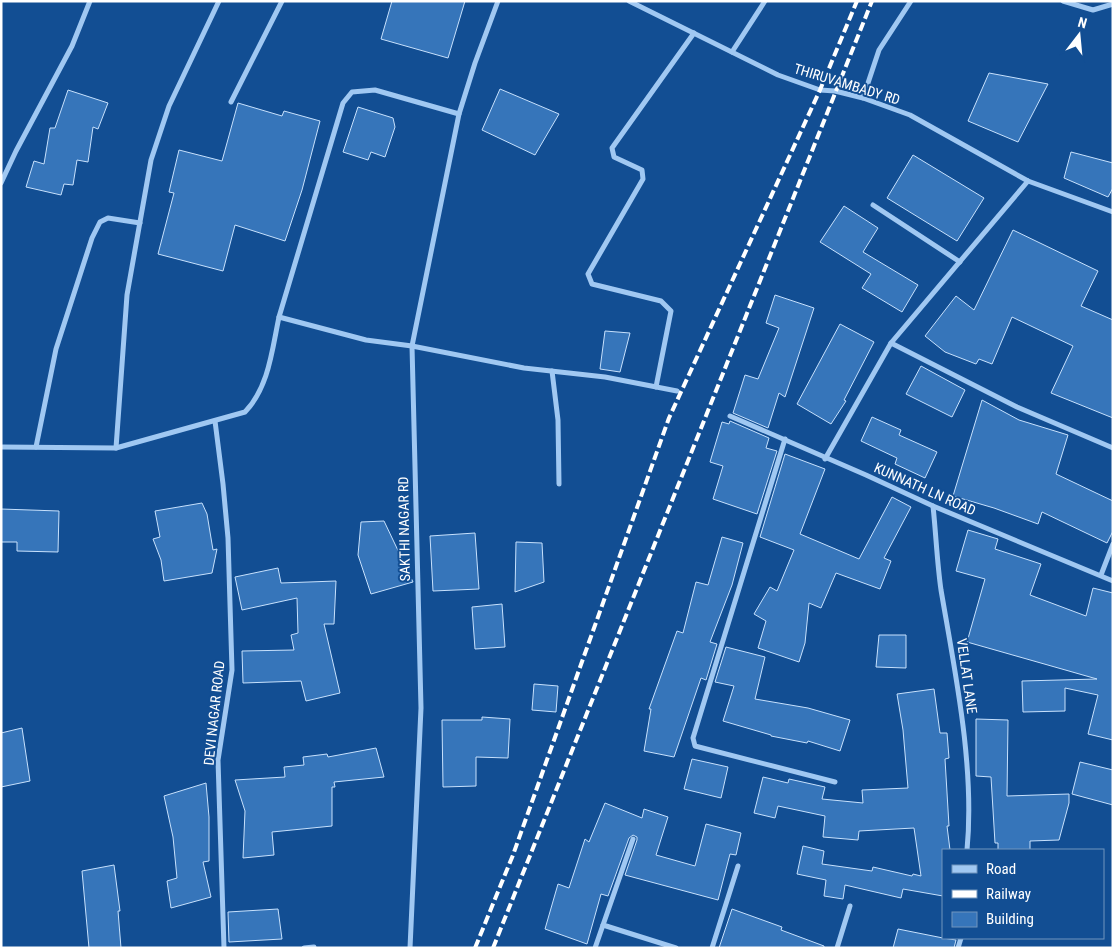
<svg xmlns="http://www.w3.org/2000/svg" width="1114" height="949" font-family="'Roboto Condensed',sans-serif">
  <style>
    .building { fill: #3675ba; stroke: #c7e1fd }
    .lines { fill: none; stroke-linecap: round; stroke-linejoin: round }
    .street { stroke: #a0c8f2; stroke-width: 5 }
    .rail { stroke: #fff; stroke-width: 4; stroke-dasharray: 9 4; stroke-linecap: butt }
    .labels { text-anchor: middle; stroke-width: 4; stroke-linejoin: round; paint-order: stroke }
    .street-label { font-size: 14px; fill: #fff; stroke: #124e93 }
  </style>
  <rect width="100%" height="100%" fill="#124e93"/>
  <g class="building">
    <path d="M 392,1 L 465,1 L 448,58 L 381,39 Z"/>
    <path d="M 989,73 L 1048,84 L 1018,142 L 968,121 Z"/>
    <path d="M 500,89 L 559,114 L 535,155 L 482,130 Z"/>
    <path d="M 68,90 L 108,103 L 98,129 L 93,127 L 88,162 L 77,160 L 73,185 L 64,184 L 61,195 L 26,187 L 34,161 L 44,164 L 50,128 L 55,128 Z"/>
    <path d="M 238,103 L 282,116 L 284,111 L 320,121 L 302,190 L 285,241 L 235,225 L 223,271 L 158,254 L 174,193 L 169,192 L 179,150 L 222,161 Z"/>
    <path d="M 358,107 L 393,118 L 395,127 L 385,157 L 371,152 L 368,160 L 343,152 Z"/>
    <path d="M 1071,152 L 1113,163 L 1113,188 L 1108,197 L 1064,178 Z"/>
    <path d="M 913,155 L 984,198 L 957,241 L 887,198 Z"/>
    <path d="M 844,206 L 878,228 L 863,252 L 918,285 L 902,312 L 862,288 L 871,274 L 820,242 Z"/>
    <path d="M 1013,230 L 1098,271 L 1081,306 L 1113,320 L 1113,418 L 1051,393 L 1073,346 L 1012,317 L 992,364 L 979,359 L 976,364 L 945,352 L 925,336 L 956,296 L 974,310 Z"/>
    <path d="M 775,295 L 814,308 L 785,397 L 779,393 L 768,428 L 733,413 L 745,375 L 758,379 L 779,328 L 766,323 Z"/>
    <path d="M 840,324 L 874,342 L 844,400 L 846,401 L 831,424 L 797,404 Z"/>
    <path d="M 605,331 L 630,333 L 620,372 L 600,369 Z"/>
    <path d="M 921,366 L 965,390 L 952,417 L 906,394 Z"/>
    <path d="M 982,400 L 1019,420 L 1068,435 L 1056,474 L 1113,501 L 1113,531 L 1107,543 L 1042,512 L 1038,524 L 994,508 L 953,496 Z"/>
    <path d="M 872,417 L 901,430 L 899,435 L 937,452 L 925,478 L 895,464 L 897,458 L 861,441 Z"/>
    <path d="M 730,421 L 769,438 L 766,448 L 777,451 L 757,514 L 713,499 L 723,466 L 710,462 L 722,422 L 729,424 Z"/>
    <path d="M 785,454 L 825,469 L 800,534 L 859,559 L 892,497 L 911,507 L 884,558 L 891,561 L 880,589 L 836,573 L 821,608 L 809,603 L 805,643 L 799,662 L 758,648 L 766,621 L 754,614 L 770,587 L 777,591 L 794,550 L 760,537 Z"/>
    <path d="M 202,503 L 207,514 L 213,550 L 217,549 L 212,573 L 164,581 L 161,560 L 153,539 L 160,537 L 155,511 Z"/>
    <path d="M 1,509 L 59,511 L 58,552 L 17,551 L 17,542 L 1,542 Z"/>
    <path d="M 384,521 L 413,582 L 371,594 L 358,555 L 361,522 Z"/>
    <path d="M 968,530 L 998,539 L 995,549 L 1041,564 L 1030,595 L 1086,616 L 1093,588 L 1113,593 L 1113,740 L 1088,734 L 1098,695 L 1065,688 L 1065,711 L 1023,712 L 1022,681 L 1097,679 L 967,642 L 985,579 L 956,571 Z"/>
    <path d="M 475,533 L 479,589 L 433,591 L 430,536 Z"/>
    <path d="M 722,537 L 743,543 L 732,585 L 710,642 L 717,644 L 706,680 L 701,678 L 674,757 L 644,751 L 651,709 L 649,709 L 677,631 L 683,633 L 696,582 L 708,585 Z"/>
    <path d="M 516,542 L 542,543 L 544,582 L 515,592 Z"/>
    <path d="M 278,568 L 281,583 L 336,581 L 334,624 L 324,624 L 340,693 L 306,701 L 301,681 L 243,683 L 242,651 L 294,650 L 291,635 L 298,633 L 297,598 L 242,610 L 235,577 Z"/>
    <path d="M 502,604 L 505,647 L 475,649 L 472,607 Z"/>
    <path d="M 879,635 L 906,635 L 906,668 L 876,667 Z"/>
    <path d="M 726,647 L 765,657 L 755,699 L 808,708 L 850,720 L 840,751 L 808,741 L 807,743 L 771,736 L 771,735 L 723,721 L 734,686 L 715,682 Z"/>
    <path d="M 534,684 L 558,686 L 556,712 L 532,710 Z"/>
    <path d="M 934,689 L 940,733 L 947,733 L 949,758 L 945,759 L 949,826 L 947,826 L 950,850 L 943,850 L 943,896 L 903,889 L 901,898 L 845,885 L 843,899 L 824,896 L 826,880 L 797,874 L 803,846 L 824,851 L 822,864 L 872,871 L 873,867 L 912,876 L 913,874 L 921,876 L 914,828 L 859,831 L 858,840 L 823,837 L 825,816 L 778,806 L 775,818 L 754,813 L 763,777 L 788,783 L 789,779 L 825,787 L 822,799 L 863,803 L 862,790 L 908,788 L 903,730 L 897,694 Z"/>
    <path d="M 482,717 L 510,719 L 508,758 L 476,757 L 476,786 L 443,787 L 442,720 L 482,720 Z"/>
    <path d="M 976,719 L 1008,720 L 1007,796 L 1069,794 L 1069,803 L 1059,840 L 1030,841 L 1030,850 L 998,850 L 998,843 L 995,843 L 991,777 L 976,776 Z"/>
    <path d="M 22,728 L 30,781 L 1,787 L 1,733 Z"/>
    <path d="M 376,748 L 384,777 L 334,782 L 335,787 L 332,787 L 332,826 L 272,832 L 274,855 L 243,858 L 245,811 L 235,780 L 285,777 L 284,767 L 304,765 L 303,757 L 327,754 L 328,757 Z"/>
    <path d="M 692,759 L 728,767 L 721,798 L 684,789 Z"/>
    <path d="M 1080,762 L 1113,770 L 1113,805 L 1072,794 Z"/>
    <path d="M 206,783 L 209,817 L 209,861 L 203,862 L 211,897 L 171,908 L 167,881 L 177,878 L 173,837 L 164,796 Z"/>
    <path d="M 605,803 L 642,818 L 644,809 L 668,817 L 656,855 L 695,866 L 706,824 L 741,833 L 736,855 L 730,854 L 718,900 L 625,875 L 637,840 L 637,837 L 633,835 L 629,838 L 608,896 L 601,894 L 587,944 L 545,929 L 558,884 L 569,888 L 585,839 L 589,842 Z"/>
    <path d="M 114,865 L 120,911 L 118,911 L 121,948 L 89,948 L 82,871 Z"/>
    <path d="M 278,909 L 282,939 L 229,942 L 228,912 Z"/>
    <path d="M 732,909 L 782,927 L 781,930 L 824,946 L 824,948 L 719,948 Z"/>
    <path d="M 898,929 L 943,938 L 956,940 L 954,948 L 893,948 Z"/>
  </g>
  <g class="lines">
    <g class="street">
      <path d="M 629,1 L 778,75 L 820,90 L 835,91 L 863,98 L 910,115 L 1028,181 L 1113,212"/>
      <path d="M 1063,1 L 1093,10 L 1113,4"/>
      <path d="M 732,52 L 765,1"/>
      <path d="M 863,98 L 879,50 L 911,1"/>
      <path d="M 231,102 L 282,1"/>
      <path d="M 1,183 L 16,151 L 72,46 L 90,1"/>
      <path d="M 873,205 L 960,262"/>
      <path d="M 279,317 L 343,103 L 352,92 L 375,90 L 459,114 L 475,63 L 498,1"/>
      <path d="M 891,343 L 1017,407 L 1113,448"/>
      <path d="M 552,371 L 558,420 L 559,484"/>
      <path d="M 656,387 L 671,311 L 661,301 L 592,284 L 588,274 L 643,179 L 642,170 L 614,157 L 612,148 L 694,33"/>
      <path d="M 730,416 L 866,475 L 933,506 L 1113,581"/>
      <path d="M 215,421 L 223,484 L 228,538 L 232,670 L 218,760 L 224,948"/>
      <path d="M 785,439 L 693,738 L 695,746 L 835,782"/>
      <path d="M 1,447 L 116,448 L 245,412 C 269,387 272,350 279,317 L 366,340 L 412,346 L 524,368 L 605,377 L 677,391"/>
      <path d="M 36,447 L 56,349 L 92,238 L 100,222 L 108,218 L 140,223"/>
      <path d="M 116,448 L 127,295 L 151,160 L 169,106 L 219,1"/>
      <path d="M 825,459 L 891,343 L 1028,181"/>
      <path d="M 933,506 C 936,534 937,562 941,590 C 955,672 975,767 967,850"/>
      <path d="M 1101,575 L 1113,544"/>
      <path d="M 633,839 L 603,925 L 676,948"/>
      <path d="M 304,948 L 314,947"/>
      <path d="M 410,948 L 421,708 L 412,346 L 459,114"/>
      <path d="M 595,948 L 603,925"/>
      <path d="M 712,948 L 738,866"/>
      <path d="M 837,948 L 850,906"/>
      <path d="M 958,948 L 961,938"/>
    </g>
    <g class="rail">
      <path d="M 475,948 L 513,855 L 669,418 L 820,90 L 857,1"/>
      <path d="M 493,948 L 872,1"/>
    </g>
  </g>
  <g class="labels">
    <g class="street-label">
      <text transform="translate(847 84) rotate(17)" y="5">THIRUVAMBADY RD</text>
      <text transform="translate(925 489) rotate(24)" y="5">KUNNATH LN ROAD</text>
      <text transform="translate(404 529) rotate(-91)" y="5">SAKTHI NAGAR RD</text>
      <text transform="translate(967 676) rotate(82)" y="5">VELLAT LANE</text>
      <text transform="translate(214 713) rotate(-84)" y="5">DEVI NAGAR ROAD</text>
    </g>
  </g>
  <rect width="1114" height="949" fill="none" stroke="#ffffff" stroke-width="5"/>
  <rect x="942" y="849" width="162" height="90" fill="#124e93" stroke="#7195be"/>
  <rect x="952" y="865" width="25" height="8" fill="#a0c8f2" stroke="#7195be"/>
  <text x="986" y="874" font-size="15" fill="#ffffff">Road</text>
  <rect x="952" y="890" width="25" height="8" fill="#ffffff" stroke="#7195be"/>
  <text x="986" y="899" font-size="15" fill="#ffffff">Railway</text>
  <rect x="952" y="912" width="25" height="15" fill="#3675ba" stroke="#7195be"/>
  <text x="986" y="924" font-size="15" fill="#ffffff">Building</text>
  <g transform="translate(1079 35) rotate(16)" stroke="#124e93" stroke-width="4" paint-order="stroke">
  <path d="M0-4L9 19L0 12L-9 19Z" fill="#ffffff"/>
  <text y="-8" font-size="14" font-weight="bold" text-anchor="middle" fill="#ffffff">N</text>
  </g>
</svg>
